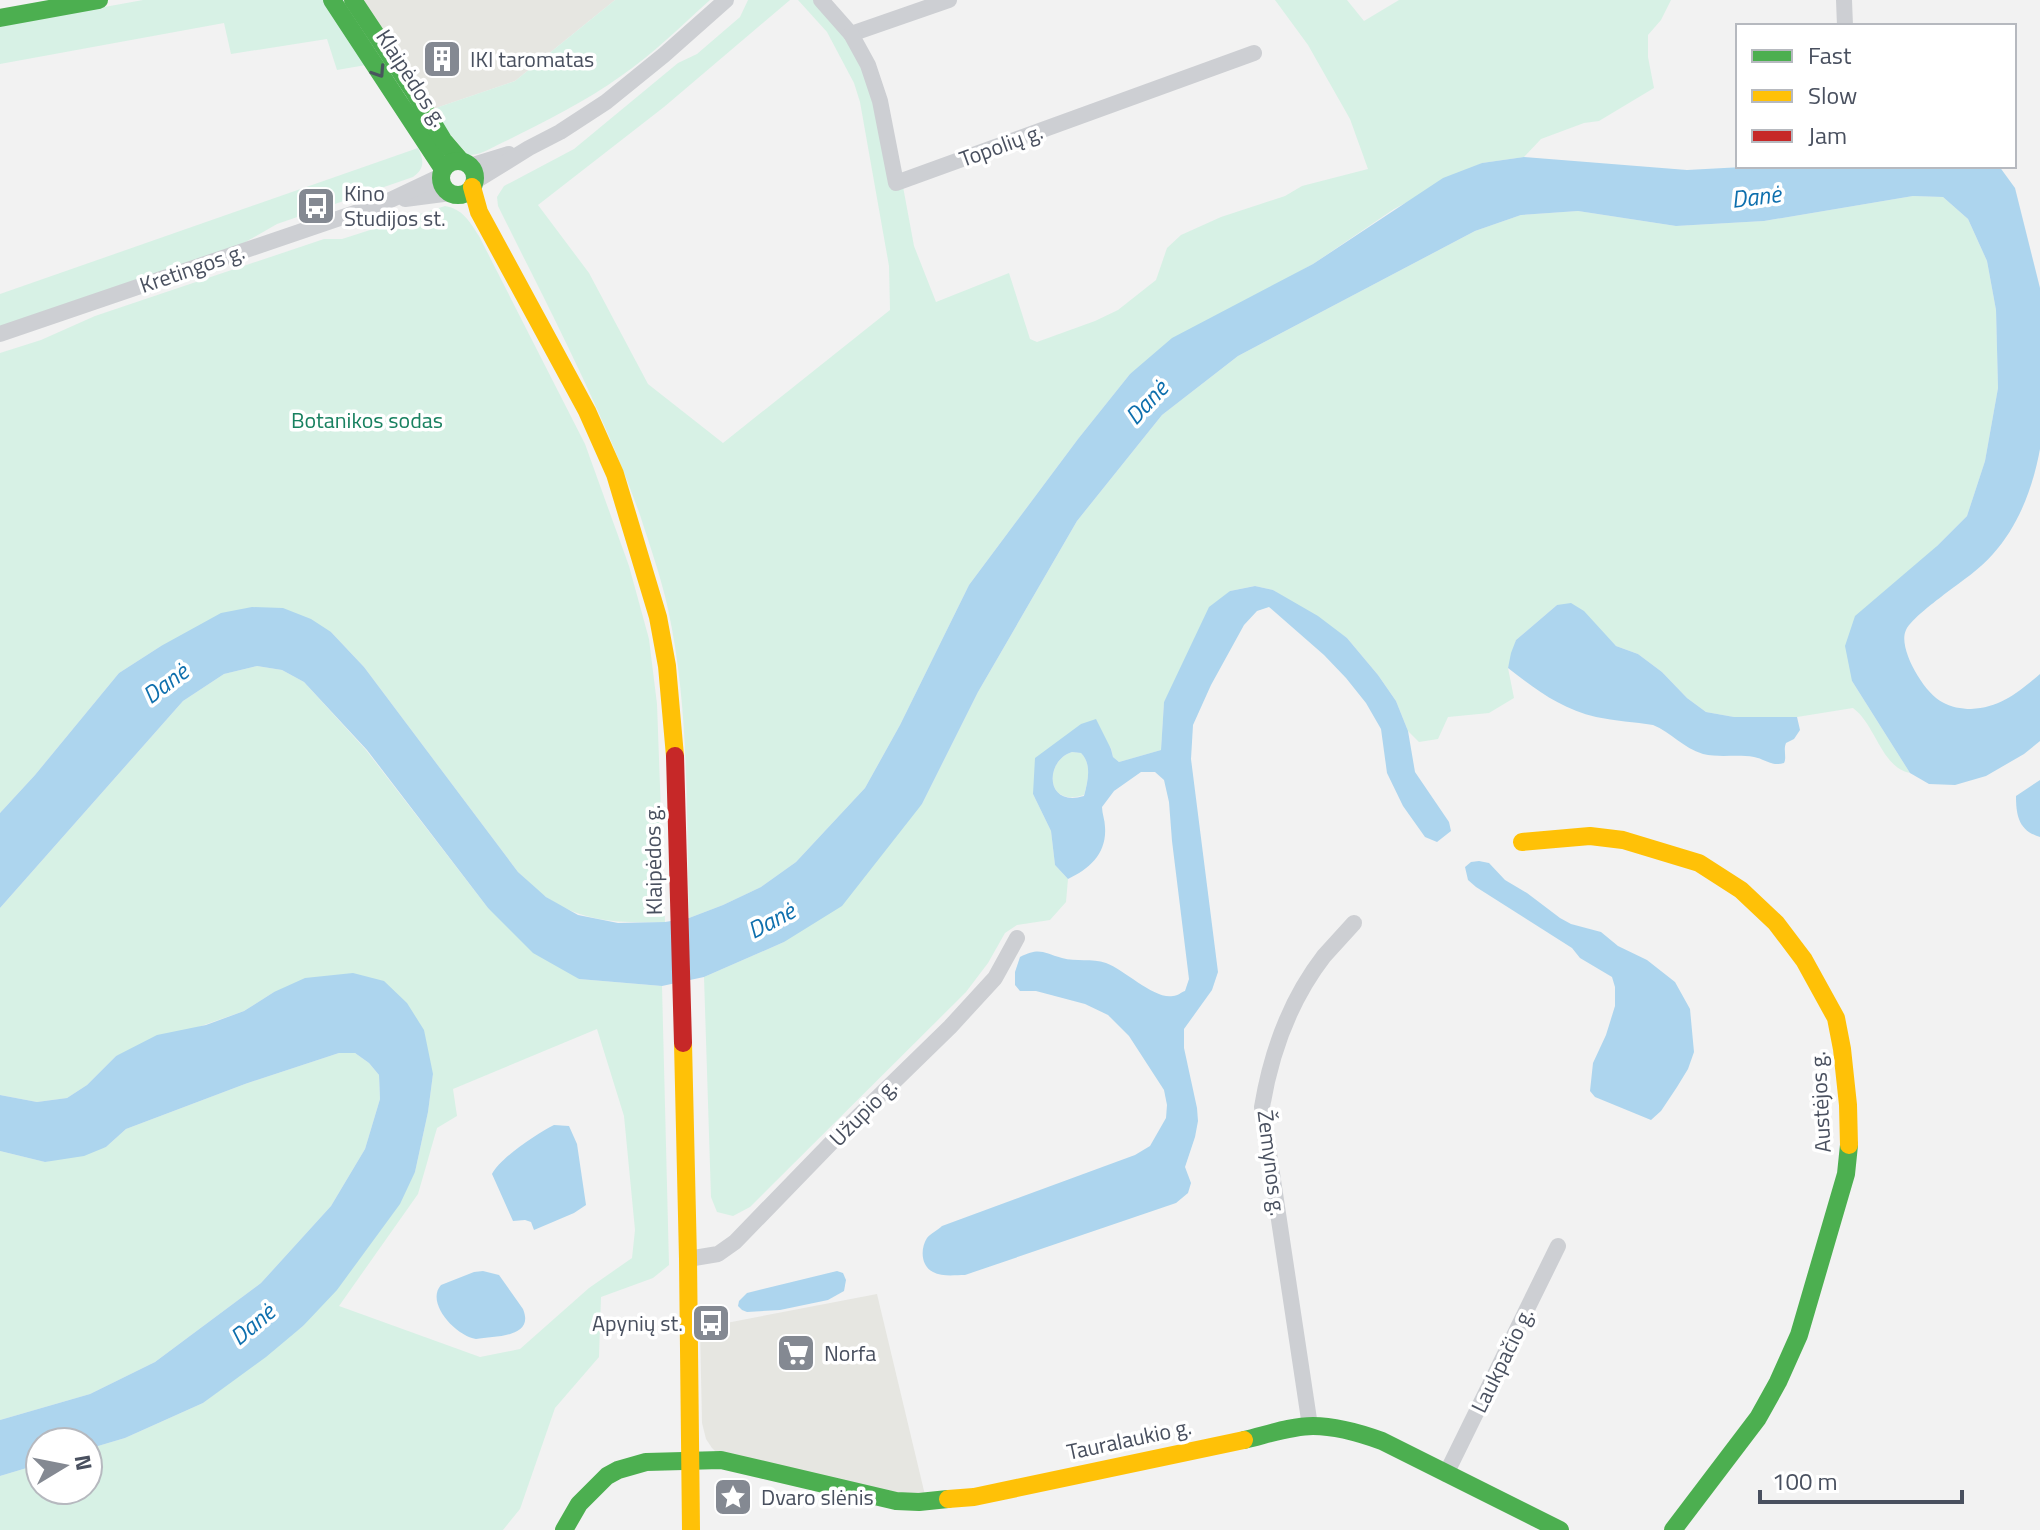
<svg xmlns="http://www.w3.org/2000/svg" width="2040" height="1530" font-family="'Titillium Web',sans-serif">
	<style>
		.commercial { fill: #e6e6e1 }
		.green { fill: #d7f1e5; fill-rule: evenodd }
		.water { fill: #add5ee; fill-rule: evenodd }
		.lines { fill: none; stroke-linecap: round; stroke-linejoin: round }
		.street { stroke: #cdcfd3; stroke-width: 16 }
		.fast { stroke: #4caf50; stroke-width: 18 }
		.slow { stroke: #ffc107; stroke-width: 18 }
		.jam { stroke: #c62828; stroke-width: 18 }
		.oneway { stroke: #49555e }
		.labels { text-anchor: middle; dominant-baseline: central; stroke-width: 7; stroke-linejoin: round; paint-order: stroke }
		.poi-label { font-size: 22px; fill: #49505f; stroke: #fff; text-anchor: start }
		.street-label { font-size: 22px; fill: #49505f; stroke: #fff }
		.park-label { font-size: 22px; fill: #188160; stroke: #fff }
		.water-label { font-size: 24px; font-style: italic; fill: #0e6fad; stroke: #fff }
	</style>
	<rect width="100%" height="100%" fill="#f2f2f2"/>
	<g class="commercial">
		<polygon points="358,0 615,0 515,81 430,110"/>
		<polygon points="877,1294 925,1495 912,1496 716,1452 712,1448 706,1439 702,1423 700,1328"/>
	</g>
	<g class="green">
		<polygon points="143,0 323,0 366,65 337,70 327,39 231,54 224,23 0,64 0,26"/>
		<path d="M 615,0 L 710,0 C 681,26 653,54 621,76 C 586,101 546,121 508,140 C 496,145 481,156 468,155 L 430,110 L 515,81 Z"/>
		<path d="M 748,0 L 790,0 L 664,107 L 538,205 L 589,273 L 648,384 L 723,443 L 890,310 L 889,266 L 860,102 L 854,83 L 827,32 L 798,0 L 830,0 L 889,111 L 914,246 L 936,302 L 1009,273 L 1030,339 L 1037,342 L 1095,321 L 1118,310 L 1156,280 L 1167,248 L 1181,235 L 1221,217 L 1285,196 L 1302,186 L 1368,169 L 1350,119 L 1308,45 L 1275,0 L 1347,0 L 1364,21 L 1399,0 L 1671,0 L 1661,20 L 1648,35 L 1648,57 L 1654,88 L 1599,121 L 1584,123 L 1541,139 L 1524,157 L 1482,163 L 1394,209 L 1313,264 L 1252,298 L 1130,374 L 1078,439 L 969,585 L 900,725 L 865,788 L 796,862 L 761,887 L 723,905 L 689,918 C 686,815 690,710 668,609 C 661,577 650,546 640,515 C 602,408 548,307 498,206 L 497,197 L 504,186 L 574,149 L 678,63 L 697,54 L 740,17 Z"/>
		<path d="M 418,148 C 424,160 425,169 413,177 L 277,224 L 242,244 L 0,327 L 0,294 Z"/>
		<path d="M 1913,196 L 1943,197 L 1968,219 L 1987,261 L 1996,310 L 1998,388 L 1985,461 L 1967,516 L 1937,546 L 1852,681 L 1910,773 C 1881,767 1876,725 1853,708 L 1797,717 L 1734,717 L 1706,712 L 1687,698 L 1662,672 L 1638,654 L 1616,646 L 1602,633 L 1557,605 L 1516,640 L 1508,668 L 1514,698 L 1489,713 L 1448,717 L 1438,739 L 1419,742 L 1408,731 L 1396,701 L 1378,675 L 1347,638 L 1273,590 L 1255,586 L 1230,591 L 1164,702 L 1161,750 L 1119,762 L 1113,757 L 1111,748 L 1081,724 L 1033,794 L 1051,831 L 1055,865 L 1068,879 L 1066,902 L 1050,920 L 1017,925 L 1005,933 L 988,963 L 966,992 L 750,1207 L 733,1216 L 717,1212 L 711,1197 L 704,977 L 784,942 L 922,804 L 978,692 L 1077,521 L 1162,415 L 1238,356 L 1475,231 L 1521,215 L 1578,211 L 1676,226 L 1764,221 Z"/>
		<path d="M 445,206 C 463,209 470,222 479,236 L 585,444 L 629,566 L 649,639 L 657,704 L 665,922 C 621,923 583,923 546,897 C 536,890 527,880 518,872 L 364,667 L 331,632 L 161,646 L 119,673 L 35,775 L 0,813 L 0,353 L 41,340 L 95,316 L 324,239 L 342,239 Z"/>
		<path d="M 257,666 L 282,670 L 304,682 L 366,750 L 488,908 L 579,979 L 662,986 L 669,1265 L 653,1278 L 601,1297 L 599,1357 L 555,1408 L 520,1509 L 503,1530 L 0,1530 L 0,1476 L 40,1464 L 40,1490 L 88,1490 L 88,1449 L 125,1438 L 203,1403 L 303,1326 L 415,1172 L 428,1112 L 433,1074 L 274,992 L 244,1011 L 116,1056 L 87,1085 L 67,1098 L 37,1102 L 0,1095 L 0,908 L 183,701 L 224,674 ZM 597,1029 L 624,1116 L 635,1230 L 632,1258 L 589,1288 L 520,1349 L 480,1357 L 339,1306 L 418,1194 L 437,1128 L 457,1116 L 453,1089 Z"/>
		<path d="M 1072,752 L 1081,753 C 1092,764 1088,781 1084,795 C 1045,808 1044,761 1072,752 Z"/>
		<polygon points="339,1053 355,1053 369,1063 379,1075 380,1099 365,1149 331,1206 261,1283 155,1362 90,1394 0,1420 0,1151 45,1162 106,1147 126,1129 245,1084"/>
	</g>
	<g class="water">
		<path d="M 1524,157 L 1687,170 L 1761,166 L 1999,166 L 2015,188 L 2040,288 L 2040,449 C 2033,487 2019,525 1993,554 C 1980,569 1962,581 1946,593 C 1936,601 1911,619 1906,630 C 1897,648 1925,694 1942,702 C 1951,707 1961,709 1971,709 C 2000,708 2019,692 2040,674 L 2040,741 L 2024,754 L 1986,776 L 1955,785 L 1929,784 L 1910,773 L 1852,681 L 1845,646 L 1855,616 L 1937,546 L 1967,516 L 1985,461 L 1998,388 L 1996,310 L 1987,261 L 1968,219 L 1943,197 L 1913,196 L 1764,221 L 1676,226 L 1578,211 L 1521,215 L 1475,231 L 1238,356 L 1162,415 L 1077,521 L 978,692 L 922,804 L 842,906 L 784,942 L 704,977 L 662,986 L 579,979 L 533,953 L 488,908 L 367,750 L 304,682 L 282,670 L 257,666 L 224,674 L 183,701 L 0,908 L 0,813 L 35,775 L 119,673 L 161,646 L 221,613 L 252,607 L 283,608 L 311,619 L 331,632 L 364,667 L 518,872 L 546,897 L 578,915 L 618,923 L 665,922 L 689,918 L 723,905 L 761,887 L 796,862 L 865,788 L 900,725 L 969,585 L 1078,439 L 1130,374 L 1172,338 L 1313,264 L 1443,178 L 1482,163 Z"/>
		<path d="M 1255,586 L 1273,590 L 1318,616 L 1347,638 L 1378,675 L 1396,701 L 1408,731 L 1415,772 L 1449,822 L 1451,831 L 1437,842 L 1425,837 L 1403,806 L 1387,773 L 1381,729 L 1366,703 L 1346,678 L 1324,655 L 1269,607 L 1257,611 L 1244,625 L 1211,685 L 1193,725 L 1191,759 L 1218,972 L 1212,990 L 1184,1029 L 1184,1048 L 1197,1108 L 1198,1121 L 1195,1137 L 1185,1167 L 1191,1183 L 1188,1193 L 1176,1203 L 965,1275 C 955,1275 942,1277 933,1272 C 921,1266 920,1249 927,1238 C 930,1234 938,1230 942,1226 L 1135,1155 L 1150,1146 L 1166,1118 L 1167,1105 L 1164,1090 L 1129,1036 L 1108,1015 L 1085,1004 L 1036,991 L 1020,991 L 1015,985 L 1015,972 L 1020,957 C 1040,947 1043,953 1062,958 C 1076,962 1092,958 1106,963 C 1125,970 1155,1000 1173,996 C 1178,996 1181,992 1185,991 L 1189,979 L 1172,841 L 1169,802 L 1164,780 L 1155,772 L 1141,772 L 1114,791 L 1102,807 C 1102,814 1105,820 1105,827 C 1107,853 1090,869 1068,879 L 1055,865 L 1051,831 L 1033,794 L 1035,758 L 1081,724 L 1096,719 L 1111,749 L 1113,757 L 1119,762 L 1161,750 L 1164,702 L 1209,607 L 1230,591 ZM 1072,752 L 1081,753 C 1092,764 1088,781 1084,796 C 1045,808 1044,761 1072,752 Z"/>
		<path d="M 1571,603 L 1584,611 L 1616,646 L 1638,654 L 1662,672 L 1687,698 L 1706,712 L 1734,717 L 1797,717 L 1800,730 L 1794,739 L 1786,743 C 1783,750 1787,757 1784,763 C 1772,767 1765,759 1754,757 C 1737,754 1720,758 1703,754 C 1683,748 1671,732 1653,725 C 1635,722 1615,721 1596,717 C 1561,709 1536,690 1508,668 L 1511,653 L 1516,640 L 1557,605 Z"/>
		<path d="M 2040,780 L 2040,837 C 2019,831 2016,816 2016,796 Z"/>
		<polygon points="1479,861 1489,863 1505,880 1527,893 1560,918 1571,924 1601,932 1618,946 1647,960 1675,982 1690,1009 1694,1052 1688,1069 1677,1087 1661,1111 1651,1120 1595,1097 1590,1091 1593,1063 1606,1035 1615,1006 1615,987 1612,977 1580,958 1572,948 1476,887 1468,880 1465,867 1471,862"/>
		<polygon points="353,973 384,981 407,1003 424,1030 433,1074 428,1112 415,1172 400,1204 337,1290 303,1326 266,1357 203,1403 125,1438 88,1449 88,1442 40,1442 40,1464 0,1476 0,1420 90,1394 155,1362 261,1283 331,1206 365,1149 380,1099 379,1075 369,1063 355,1053 339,1053 245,1084 126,1129 106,1147 84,1156 45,1162 0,1151 0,1095 37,1102 67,1098 87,1085 116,1056 157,1035 206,1025 244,1011 274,992 305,978"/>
		<path d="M 554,1125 L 569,1126 L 577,1144 L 586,1205 L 574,1213 L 534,1230 L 531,1222 L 525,1220 L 513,1221 L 492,1174 C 500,1158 538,1133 554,1125 Z"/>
		<path d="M 483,1271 L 499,1275 L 523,1309 C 535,1338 495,1336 476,1339 C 456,1336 425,1303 441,1285 L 474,1272 Z"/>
		<polygon points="837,1271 843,1273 846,1280 844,1291 828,1300 780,1310 747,1312 742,1310 738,1306 739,1301 747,1293"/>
	</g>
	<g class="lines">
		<g class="street">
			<polyline points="821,0 851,34 949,0"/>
			<polyline points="1844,0 1845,26"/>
			<polyline points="851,34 868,65 880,101 896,183 1254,53"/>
			<polyline points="470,166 509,154"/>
			<polyline points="474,182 529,148 560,132 606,102 664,55 726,0"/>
			<polyline points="405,199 451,193"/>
			<polyline points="0,334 384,203 441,176"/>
			<polyline points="688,1259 718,1254 735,1242 833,1141 950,1027 995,978 1017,938"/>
			<path d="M 1310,1426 L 1262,1107 C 1271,1053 1290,1000 1324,956 C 1334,945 1344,934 1354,923"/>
			<polyline points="1446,1474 1558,1246"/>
		</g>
		<g class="fast">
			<polyline points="332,0 443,169"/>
			<polyline points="353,0 414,92 443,140 461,161"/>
			<polyline points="0,18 99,0"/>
			<circle cx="458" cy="178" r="17"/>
			<path d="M 1244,1440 C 1266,1435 1291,1426 1313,1426 C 1336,1426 1360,1433 1382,1441 L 1560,1530"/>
			<polyline points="564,1530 579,1504 607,1476 618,1470 646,1462 721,1460 896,1501 919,1502 948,1499"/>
			<polyline points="1673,1530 1758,1418 1778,1382 1799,1335 1846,1174 1849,1145"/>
		</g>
		<g class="slow">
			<polyline points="472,187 479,212 587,411 615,474 658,617 667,666 675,756"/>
			<polyline points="1522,842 1590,836 1623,840 1699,863 1741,890 1776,923 1804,960 1836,1018 1842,1049 1848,1105 1849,1145"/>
			<polyline points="683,1043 688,1259 691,1530"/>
			<polyline points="948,1499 974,1497 1244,1440"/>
		</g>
		<polyline class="jam" points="675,756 683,1043"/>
	</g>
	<defs><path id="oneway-chevron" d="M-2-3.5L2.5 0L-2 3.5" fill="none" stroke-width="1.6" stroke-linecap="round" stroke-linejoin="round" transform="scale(2)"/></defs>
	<use class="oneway" href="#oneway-chevron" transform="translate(379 72) rotate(57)"/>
	<defs>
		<symbol id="building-square" viewBox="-11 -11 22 22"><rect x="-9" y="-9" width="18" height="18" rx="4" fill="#848992" stroke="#fff"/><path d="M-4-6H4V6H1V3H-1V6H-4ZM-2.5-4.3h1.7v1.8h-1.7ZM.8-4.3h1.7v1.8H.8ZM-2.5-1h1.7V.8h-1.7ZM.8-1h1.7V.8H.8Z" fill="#fff"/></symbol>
		<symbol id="bus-square" viewBox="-11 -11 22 22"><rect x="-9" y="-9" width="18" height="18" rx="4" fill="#848992" stroke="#fff"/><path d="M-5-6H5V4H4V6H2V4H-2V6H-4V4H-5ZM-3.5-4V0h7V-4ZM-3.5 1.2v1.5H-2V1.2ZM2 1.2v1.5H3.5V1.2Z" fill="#fff"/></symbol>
		<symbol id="supermarket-square" viewBox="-11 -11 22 22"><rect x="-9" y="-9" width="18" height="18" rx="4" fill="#848992" stroke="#fff"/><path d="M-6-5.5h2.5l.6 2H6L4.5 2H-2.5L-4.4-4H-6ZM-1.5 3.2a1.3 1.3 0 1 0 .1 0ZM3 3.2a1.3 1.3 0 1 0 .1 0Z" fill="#fff"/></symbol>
		<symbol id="sight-square" viewBox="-11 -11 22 22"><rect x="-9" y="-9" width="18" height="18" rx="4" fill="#848992" stroke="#fff"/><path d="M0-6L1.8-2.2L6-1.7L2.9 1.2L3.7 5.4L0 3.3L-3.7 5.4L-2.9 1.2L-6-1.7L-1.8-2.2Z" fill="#fff"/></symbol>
	</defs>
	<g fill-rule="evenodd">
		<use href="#building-square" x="420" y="37" width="44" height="44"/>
		<use href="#bus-square" x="294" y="184" width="44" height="44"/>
		<use href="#bus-square" x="689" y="1301" width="44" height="44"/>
		<use href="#supermarket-square" x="774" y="1331" width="44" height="44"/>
		<use href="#sight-square" x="711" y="1475" width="44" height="44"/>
	</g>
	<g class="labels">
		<g class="poi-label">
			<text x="470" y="59">IKI taromatas</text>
			<text x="344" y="193">Kino<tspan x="344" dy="25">Studijos st.</tspan></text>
			<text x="683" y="1323" text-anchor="end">Apynių st.</text>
			<text x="824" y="1353">Norfa</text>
			<text x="761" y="1497">Dvaro slėnis</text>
		</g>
		<g class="street-label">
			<text transform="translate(412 78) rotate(57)">Klaipėdos g.</text>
			<text transform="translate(1001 145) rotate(-20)">Topolių g.</text>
			<text transform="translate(192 268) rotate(-19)">Kretingos g.</text>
			<text transform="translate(653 860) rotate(-91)">Klaipėdos g.</text>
			<text transform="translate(1820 1102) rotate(-93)">Austėjos g.</text>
			<text transform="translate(863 1112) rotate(-45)">Užupio g.</text>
			<text transform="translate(1272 1163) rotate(83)">Žemynos g.</text>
			<text transform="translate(1502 1360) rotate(-64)">Laukpačio g.</text>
			<text transform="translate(1129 1439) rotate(-12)">Tauralaukio g.</text>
		</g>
		<g class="park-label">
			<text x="367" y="420">Botanikos sodas</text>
		</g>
		<g class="water-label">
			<text transform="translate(1756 196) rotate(-7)">Danė</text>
			<text transform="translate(1146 402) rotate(-47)">Danė</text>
			<text transform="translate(165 683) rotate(-37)">Danė</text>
			<text transform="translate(771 920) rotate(-28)">Danė</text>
			<text transform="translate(252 1324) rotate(-40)">Danė</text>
		</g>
	</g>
	<rect x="1736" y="24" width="280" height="144" fill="#ffffff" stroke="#b6b9bf" stroke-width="2"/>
	<rect x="1752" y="50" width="40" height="12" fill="#4caf50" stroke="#b6b9bf" stroke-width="2"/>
	<text x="1808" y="64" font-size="24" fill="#49505f">Fast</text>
	<rect x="1752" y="90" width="40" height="12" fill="#ffc107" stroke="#b6b9bf" stroke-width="2"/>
	<text x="1808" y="104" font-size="24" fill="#49505f">Slow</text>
	<rect x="1752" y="130" width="40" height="12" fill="#c62828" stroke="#b6b9bf" stroke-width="2"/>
	<text x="1808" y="144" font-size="24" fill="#49505f">Jam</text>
	<g transform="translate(64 1466) rotate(80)"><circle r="38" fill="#ffffff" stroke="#b6b9bf" stroke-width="2"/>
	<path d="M0-6L14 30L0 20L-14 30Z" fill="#848992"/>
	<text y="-12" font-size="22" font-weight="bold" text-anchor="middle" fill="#49505f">N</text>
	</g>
	<path d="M1760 1490v12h202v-12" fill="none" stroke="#49505f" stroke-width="4"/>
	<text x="1772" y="1490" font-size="24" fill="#49505f" stroke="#ffffff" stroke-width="6" paint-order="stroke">100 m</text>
</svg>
